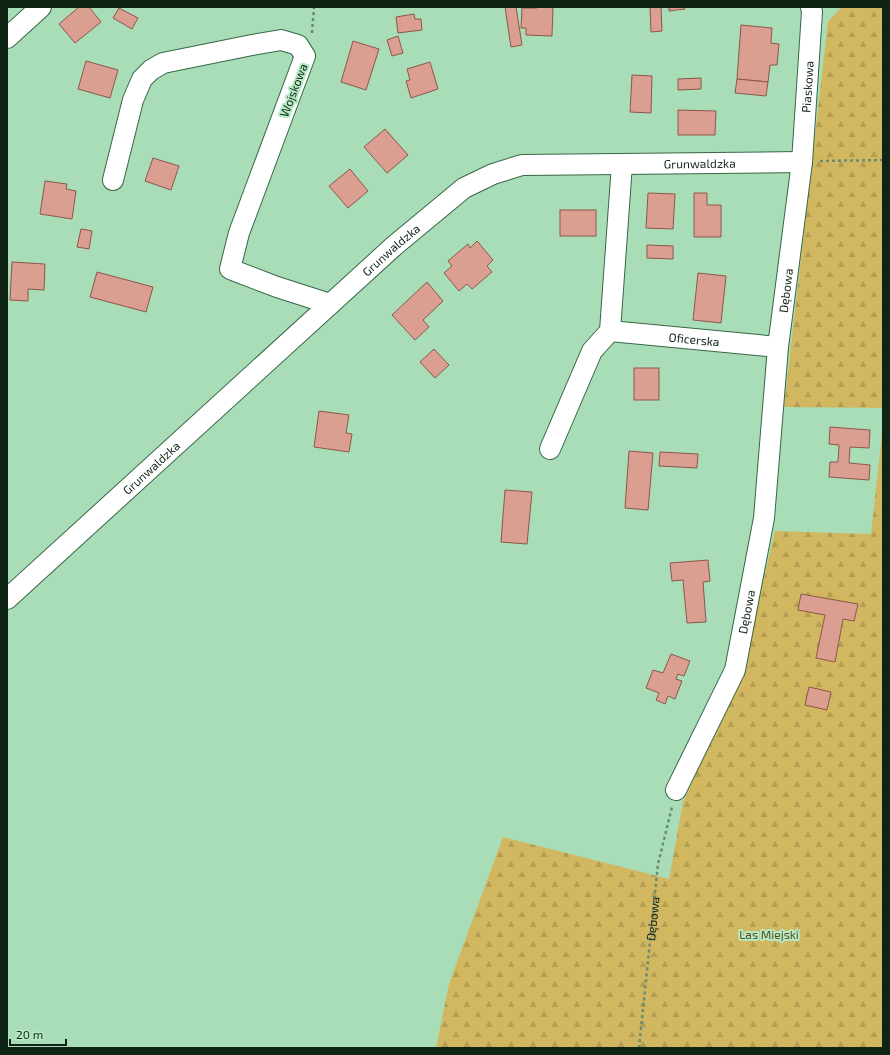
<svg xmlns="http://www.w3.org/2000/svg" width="890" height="1055" font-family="'Exo 2',sans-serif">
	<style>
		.forest { fill: url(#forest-firs) }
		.building { fill: #db9f91; stroke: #8c564b }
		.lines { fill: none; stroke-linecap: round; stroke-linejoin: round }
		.minor-casing { stroke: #376746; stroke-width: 22 }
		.path { stroke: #668c71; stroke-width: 2.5; stroke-dasharray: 3 3; stroke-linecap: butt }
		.minor { stroke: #fff; stroke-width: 20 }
		.labels { text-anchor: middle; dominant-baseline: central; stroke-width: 4; stroke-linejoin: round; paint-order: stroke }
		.street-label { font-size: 12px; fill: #102416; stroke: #b6eac4 }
		.park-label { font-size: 12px; fill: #574b21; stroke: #b6eac4 }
	</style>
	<defs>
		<pattern id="forest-firs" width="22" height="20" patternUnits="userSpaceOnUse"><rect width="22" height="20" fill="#d1b75f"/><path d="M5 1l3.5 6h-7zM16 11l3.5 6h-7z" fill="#b29d52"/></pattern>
	</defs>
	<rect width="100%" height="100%" fill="#a9ddb7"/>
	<g class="forest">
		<polygon points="842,7 883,7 883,408 784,407 828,21"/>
		<polygon points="883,425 883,1048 436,1048 449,984 503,837 669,879 683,802 742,672 775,531 871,534"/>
	</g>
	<g class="building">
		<polygon points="79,7 89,7 101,22 75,43 59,24"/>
		<polygon points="505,7 516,7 522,45 511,47"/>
		<polygon points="537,7 553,7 552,36 526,35 526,28 521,28 522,8 537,8"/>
		<polygon points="650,7 661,7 662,31 651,32"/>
		<polygon points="669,7 684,7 685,9 669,11"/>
		<polygon points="119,8 138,18 132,29 113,18"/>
		<polygon points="414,14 415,19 421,19 422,30 398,33 396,17"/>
		<polygon points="741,25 772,28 771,43 779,44 777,65 770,65 768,82 737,79"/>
		<polygon points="398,36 403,53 392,56 387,40"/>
		<polygon points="353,41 379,49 366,90 341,82"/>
		<polygon points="86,61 118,70 110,98 78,89"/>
		<polygon points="430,62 438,89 411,98 406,81 410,80 407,69"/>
		<polygon points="632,75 652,76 651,113 630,112"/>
		<polygon points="701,78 701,89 678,90 678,79"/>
		<polygon points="737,79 768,82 766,96 735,93"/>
		<polygon points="678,110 716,111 715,135 678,135"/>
		<polygon points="385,129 408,155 387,173 364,147"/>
		<polygon points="153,158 179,166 171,190 145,181"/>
		<polygon points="350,169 368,191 348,208 329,186"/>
		<polygon points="45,181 67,184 66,189 76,191 72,219 40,214"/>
		<polygon points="648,193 675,194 673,229 646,228"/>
		<polygon points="694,193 707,193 707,205 721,205 721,237 694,237"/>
		<rect x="560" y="210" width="36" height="26"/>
		<polygon points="81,229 92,231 89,249 77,247"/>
		<polygon points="477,241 493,260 487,266 492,272 472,289 467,284 459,291 444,273 452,266 448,261 468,244 470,248"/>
		<polygon points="647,245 673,246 673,259 647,258"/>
		<polygon points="12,262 45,264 44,290 28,289 28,301 10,300"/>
		<polygon points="97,272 153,287 146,312 90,297"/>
		<polygon points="698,273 726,276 721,323 693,320"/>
		<polygon points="427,282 443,301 423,320 429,327 415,340 392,315"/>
		<polygon points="434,349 449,365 435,378 420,362"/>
		<rect x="634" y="368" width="25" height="32"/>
		<polygon points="319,411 349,415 346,433 352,434 349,452 314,447"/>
		<polygon points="830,427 870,430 869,448 850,447 849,463 870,465 869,480 829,477 830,462 838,462 839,445 829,444"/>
		<polygon points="629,451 653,453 648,510 625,508"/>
		<polygon points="660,452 698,454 697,468 659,466"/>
		<polygon points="505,490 532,492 527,544 501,542"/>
		<polygon points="708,560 710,581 703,582 706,622 687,623 683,580 672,581 670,563"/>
		<polygon points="801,594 858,604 854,621 843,619 835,662 816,658 825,615 798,610"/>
		<polygon points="671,654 690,661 684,676 678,674 676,679 682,681 675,699 668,696 665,704 656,700 659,693 646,688 653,670 663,673"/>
		<polygon points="809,687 831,692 827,710 805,705"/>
	</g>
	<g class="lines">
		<defs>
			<g id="minor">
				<polyline points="7,38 41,7"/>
				<path id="s2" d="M 622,164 L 610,331 L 778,347"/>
				<polyline points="113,180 133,100 142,79 151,70 163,63 252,45 281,40 298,45 305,56 239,233 230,269 277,287 330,304"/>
				<polyline points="550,449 592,351 610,331"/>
				<path id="s3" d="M 7,599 L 394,246 L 464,188 L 493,174 L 522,165 L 802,162"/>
				<path id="s4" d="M 676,790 L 735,670 L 764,518 L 778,347 L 802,162 L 812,12 L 811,7"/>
			</g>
		</defs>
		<use href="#minor" class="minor-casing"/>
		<g class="path">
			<polyline points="312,33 314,7"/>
			<polyline points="820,161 883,160"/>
			<path id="s1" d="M 639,1048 L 658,864 L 672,807"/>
		</g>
		<use href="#minor" class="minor"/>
	</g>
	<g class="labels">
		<g class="street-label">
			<text stroke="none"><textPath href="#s4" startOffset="722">Piaskowa</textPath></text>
			<text transform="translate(293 90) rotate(-69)">Wojskowa</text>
			<text stroke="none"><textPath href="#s3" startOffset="855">Grunwaldzka</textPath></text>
			<text stroke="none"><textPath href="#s3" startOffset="519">Grunwaldzka</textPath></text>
			<text stroke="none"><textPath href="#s4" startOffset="517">Dębowa</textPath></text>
			<text stroke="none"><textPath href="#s2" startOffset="252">Oficerska</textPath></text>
			<text stroke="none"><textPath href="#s3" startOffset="195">Grunwaldzka</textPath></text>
			<text stroke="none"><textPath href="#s4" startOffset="193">Dębowa</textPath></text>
			<text stroke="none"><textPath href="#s1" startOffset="130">Dębowa</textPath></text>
		</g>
		<g class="park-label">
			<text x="769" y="934">Las Miejski</text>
		</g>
	</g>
	<rect width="890" height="1055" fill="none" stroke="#102416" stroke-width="16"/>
	<path d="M10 1039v6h56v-6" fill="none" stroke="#102416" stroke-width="2"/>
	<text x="16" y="1039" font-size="12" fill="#102416" stroke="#b6eac4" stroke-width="3" paint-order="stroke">20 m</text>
</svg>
